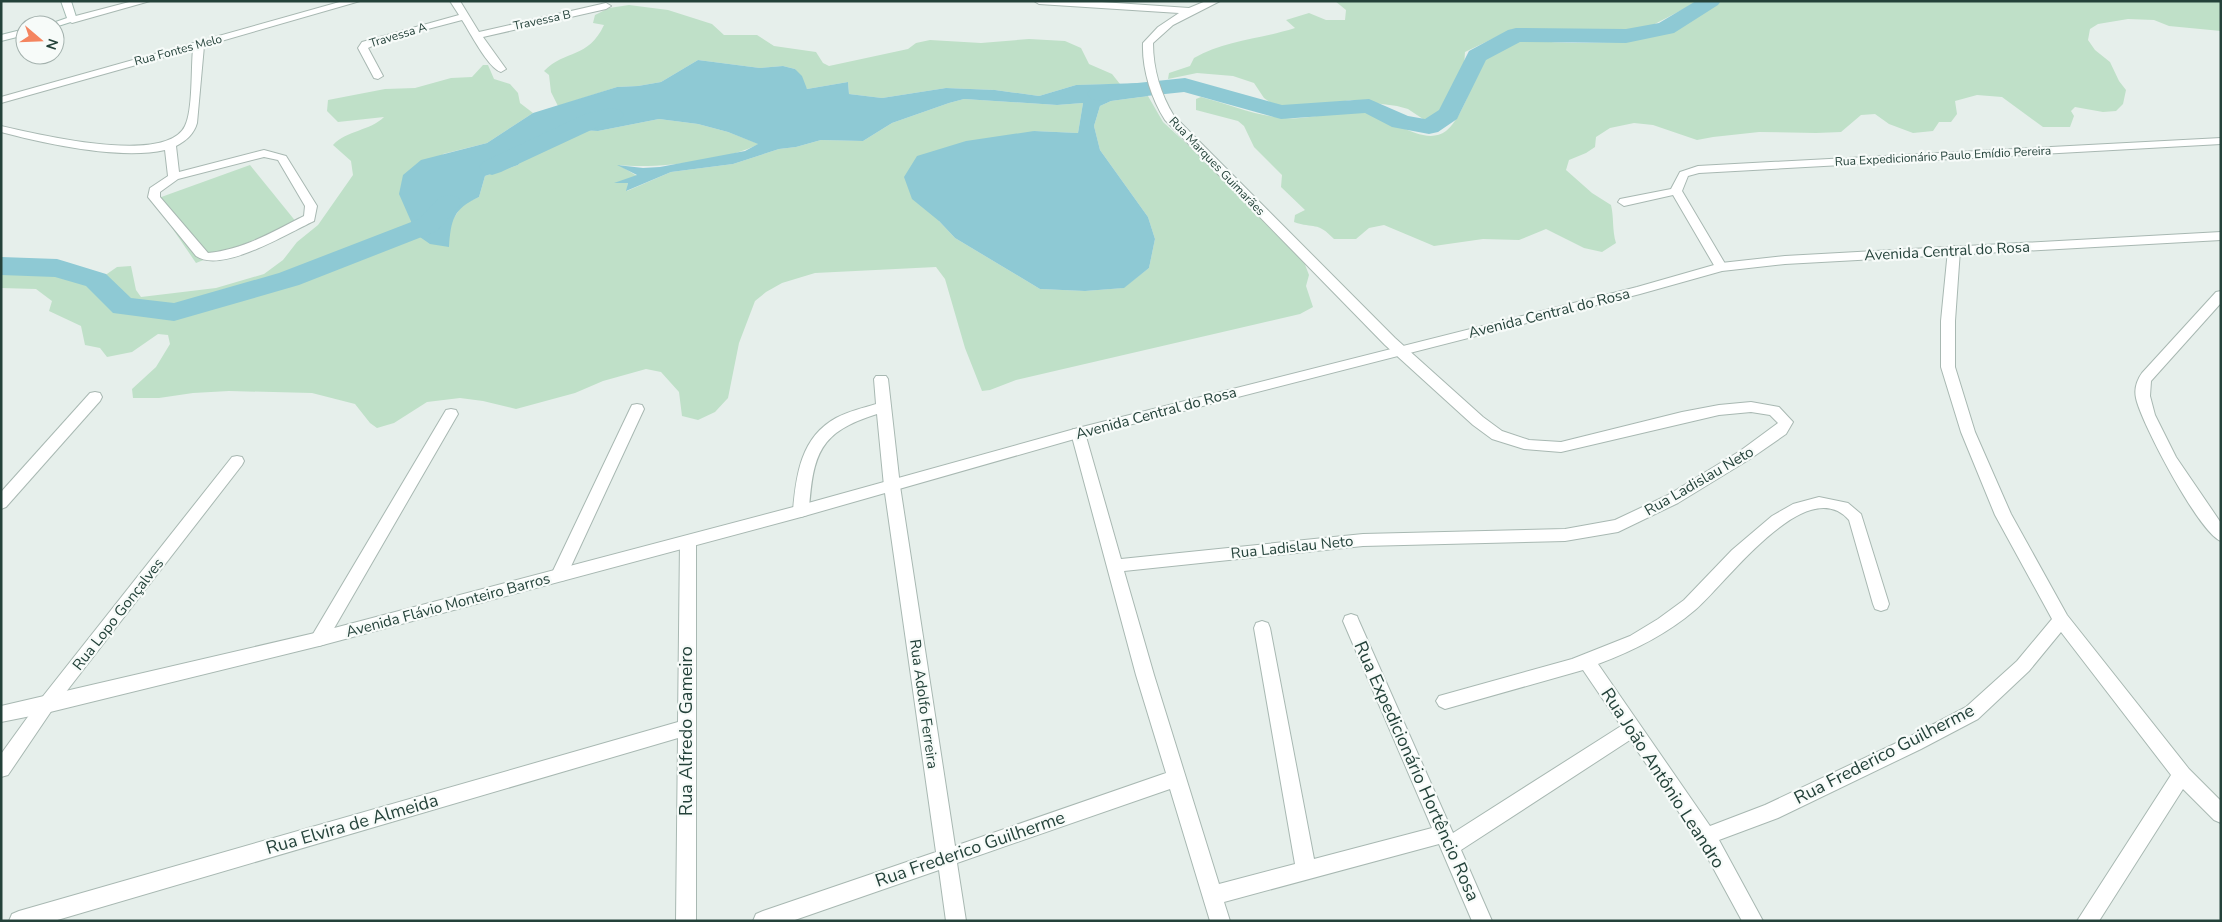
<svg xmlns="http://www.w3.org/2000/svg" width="2222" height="922" font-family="'Nunito Sans',sans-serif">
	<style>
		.green { fill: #bfe0c8 }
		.water { fill: #8ec9d4 }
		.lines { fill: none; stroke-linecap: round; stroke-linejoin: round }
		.river { fill: #8ec9d4; fill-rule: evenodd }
		.minor-casing { stroke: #a8b8b2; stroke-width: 2 }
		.tertiary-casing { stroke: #a8b8b2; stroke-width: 2 }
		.secondary-casing { stroke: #a4bbb3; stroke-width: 2 }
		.minor { fill: #fff; fill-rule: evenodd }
		.tertiary { fill: #fff; fill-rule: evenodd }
		.secondary { fill: #fff; fill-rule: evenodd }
		.labels { text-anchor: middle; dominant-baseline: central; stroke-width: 4.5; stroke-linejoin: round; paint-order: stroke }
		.far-street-label { font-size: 12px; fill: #24423a; stroke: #f7fbf9 }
		.street-label { font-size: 15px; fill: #24423a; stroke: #f7fbf9 }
		.near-street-label { font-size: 18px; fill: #24423a; stroke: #f7fbf9 }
	</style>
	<rect width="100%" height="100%" fill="#e6efeb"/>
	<g class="green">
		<path d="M 1335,1 L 1699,1 L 1649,27 L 1606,33 L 1552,32 L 1513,29 L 1465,52 L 1464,67 L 1447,109 L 1442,114 L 1431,119 L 1423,119 L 1408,109 L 1397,106 L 1359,101 L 1350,100 L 1326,105 L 1275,106 L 1264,98 L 1254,83 L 1233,76 L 1197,73 L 1168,79 L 1169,73 L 1190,66 L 1194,58 C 1225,40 1261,39 1295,28 L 1286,20 L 1309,13 L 1326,20 L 1345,20 L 1346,10 Z"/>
		<path d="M 1722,1 L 2221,1 L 2221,31 L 2169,26 L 2154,20 L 2128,19 L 2098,24 L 2090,29 L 2088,40 L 2095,50 L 2110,62 L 2119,81 L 2126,90 L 2123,104 L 2116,111 L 2103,112 L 2075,107 L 2071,111 L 2074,116 L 2070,127 L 2043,127 L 2002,97 L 1977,95 L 1955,101 L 1957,114 L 1951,122 L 1939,122 L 1933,131 L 1913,133 L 1889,124 L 1875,114 L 1861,115 L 1841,132 L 1816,133 L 1759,132 L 1713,137 L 1697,140 L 1653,125 L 1634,123 L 1610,128 L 1596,137 L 1595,147 L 1586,153 L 1569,160 L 1566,170 L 1592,193 L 1611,205 C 1614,217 1612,230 1616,243 L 1602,252 L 1584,248 L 1546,229 L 1519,240 L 1483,239 L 1434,246 L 1384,225 L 1369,228 L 1356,239 L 1334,239 C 1317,221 1314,229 1294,222 L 1295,215 L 1305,210 L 1281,187 L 1282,175 L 1254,147 L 1244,126 L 1238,121 L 1196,110 L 1196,99 L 1201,97 C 1229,104 1255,116 1285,118 C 1313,121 1343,106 1371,114 C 1392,119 1425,147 1446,131 C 1472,110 1473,53 1507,43 C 1521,39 1560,43 1576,43 C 1606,43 1637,43 1665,32 C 1685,25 1704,12 1722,1 Z"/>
		<path d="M 629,5 L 668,10 L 712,24 L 724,35 L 757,35 L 774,46 L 816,52 L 823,63 L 829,66 L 908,49 L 916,43 L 930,40 L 981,43 L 1029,39 L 1065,41 L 1081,48 L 1089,64 L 1112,74 L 1120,84 L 1076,85 L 1039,96 L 995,90 L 946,88 L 882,98 L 849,94 L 848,82 L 807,89 L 795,69 L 783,66 L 760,68 L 698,60 L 661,82 L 638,86 L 617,87 L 558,106 L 551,92 L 549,75 L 544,71 C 566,49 588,59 604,25 L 593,23 L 595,15 L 609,8 Z"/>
		<path d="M 483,65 L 488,65 L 494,79 L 510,84 L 518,93 L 520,103 L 533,113 L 487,143 L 443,154 L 412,220 L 417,235 L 450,224 L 463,204 L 479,197 L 485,176 L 518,165 L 538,140 L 558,129 L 598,131 L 659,119 L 698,124 L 728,132 L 759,144 C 726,161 656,169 619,165 L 637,176 L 616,183 L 628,182 L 627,191 L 671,172 L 733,164 L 779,149 L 796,147 L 821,140 L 863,141 L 892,123 L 949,103 L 964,99 L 1057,105 L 1083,103 L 1078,133 L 1034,131 L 939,221 L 955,238 L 1040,289 L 1085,291 L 1123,288 L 1149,268 L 1155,239 L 1148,217 L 1100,150 L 1094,126 L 1100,106 L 1111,101 L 1148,96 L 1163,122 L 1188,145 L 1304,262 L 1309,275 L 1306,286 L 1313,307 L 1300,314 L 1016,380 L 990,390 L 982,391 L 965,348 L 945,279 L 936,267 L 815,273 L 782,283 L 766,292 L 755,301 L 739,343 L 728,398 L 715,412 L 698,420 L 682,416 L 679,392 L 661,372 L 646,369 L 603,381 L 575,393 L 516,409 L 483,401 L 460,398 L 427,402 L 394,423 L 377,428 L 370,423 L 355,404 L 312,393 L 229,391 L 193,393 L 159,398 L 133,398 L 132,389 L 156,367 L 170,344 L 168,335 L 158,334 L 132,352 L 107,357 L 100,348 L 85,345 L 81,326 L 49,311 L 52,301 L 36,289 L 1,288 L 1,272 L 66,275 L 94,286 L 112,304 L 114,291 L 104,276 L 117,267 L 131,266 L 136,290 L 141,297 L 216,288 L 264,274 L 283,260 L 297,242 L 318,225 L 353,175 L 351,161 L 333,145 C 347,130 370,131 384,117 L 338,122 L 327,111 L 328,100 L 385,89 L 415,88 L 451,78 L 472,77 Z"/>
		<polygon points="250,165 297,223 196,263 153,200"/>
	</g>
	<path class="water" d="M 698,60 L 760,68 L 783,66 L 795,69 L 802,76 L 807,89 L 848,82 L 849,94 L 882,98 L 946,88 L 995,90 L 1039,96 L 1076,85 L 1141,83 L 1148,96 L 1111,101 L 1100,106 L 1094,126 L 1100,150 L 1148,217 L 1155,239 L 1149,268 L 1124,288 L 1085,291 L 1040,289 L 955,238 L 939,221 L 912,199 L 904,177 L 917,156 L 966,141 L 1034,131 L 1078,133 L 1083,103 L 1057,105 L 964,99 L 949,103 L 892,123 L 863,141 L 821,140 L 796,147 L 779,149 L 733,164 L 671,172 L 626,191 L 628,183 L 614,183 L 637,175 L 617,165 L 643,168 L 660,167 L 745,151 L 758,144 L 728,132 L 698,124 L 659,119 L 598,131 L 558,129 L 538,140 L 518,165 L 485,176 L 479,197 C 453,209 451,220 449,247 L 430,244 L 417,235 L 399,194 L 403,175 L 421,160 L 487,143 L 533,113 L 617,87 L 638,86 L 661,82 Z"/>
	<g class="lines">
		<g class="river">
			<polygon points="1696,1 1721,1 1718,5 1674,33 1626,43 1520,42 1486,60 1457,119 1438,132 1429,134 1392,127 1365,113 1281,119 1184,92 1099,101 1091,99 1087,94 1091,89 1099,87 1185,78 1282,105 1369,99 1408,116 1425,119 1439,110 1469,51 1508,30 1516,28 1626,29 1659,23"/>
			<polygon points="612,108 620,110 624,115 620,120 602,125 501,172 492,175 483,172 479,167 483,162 585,114"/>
			<polygon points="449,195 458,197 462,203 437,231 299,285 174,321 113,313 86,286 55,277 1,275 1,257 57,259 67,262 106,274 131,298 174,303 279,273 419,219 440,197"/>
		</g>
		<defs>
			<g id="minor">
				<polygon points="133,1 150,1 72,23 67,20 68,18"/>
				<path d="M 343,1 L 360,1 L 204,46 L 197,123 C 194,134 186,141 176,146 L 179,172 L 264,150 L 286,156 L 317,206 L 314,221 C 288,233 222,274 196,256 L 148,197 L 150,188 L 168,176 L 165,150 C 120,160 46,144 1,132 L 1,126 C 37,134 166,166 185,126 C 193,110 191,69 193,49 L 1,103 L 1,97 ZM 264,157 L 278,160 L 305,206 L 304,216 C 274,231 243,250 208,253 L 160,197 L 160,192 L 178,179 Z"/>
				<path d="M 450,1 L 460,1 L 479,32 L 606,3 L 611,6 L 606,9 L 483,37 L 506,69 L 501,72 C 488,68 470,32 462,20 L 382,41 L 368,48 L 383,76 L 378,79 L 374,78 L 358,48 L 362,42 L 459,15 Z"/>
				<path d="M 1034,1 L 1087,1 L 1189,8 L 1206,1 L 1220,1 L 1173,25 L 1153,43 C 1153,69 1161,95 1174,116 L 1395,338 L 1483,417 L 1502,431 L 1529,440 L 1561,442 L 1682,412 L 1719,405 L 1751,402 L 1779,407 L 1793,422 L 1786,434 L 1750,459 L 1678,503 L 1618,532 L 1565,541 L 1363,546 L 1124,571 L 1154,675 L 1219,884 L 1295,864 L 1254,628 L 1256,623 L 1262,621 L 1268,623 L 1270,628 L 1314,859 L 1432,828 L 1343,621 L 1345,616 L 1351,614 L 1357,616 L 1359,621 L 1453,833 L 1621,726 L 1583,670 L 1445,709 L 1439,706 L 1436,701 L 1439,696 L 1572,659 L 1630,636 L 1658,619 L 1684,600 L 1732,550 L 1772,516 L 1793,504 L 1819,497 L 1848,503 L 1861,514 L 1889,604 L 1887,609 L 1881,611 L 1875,609 L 1873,604 L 1849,520 C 1806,471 1724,586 1695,610 C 1667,634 1633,651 1598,664 L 1710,826 L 1765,805 L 1909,737 L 1966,707 L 2017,661 L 2052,619 L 1995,515 L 1961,432 L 1941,367 L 1941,321 L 1948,250 L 1954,246 L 1960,250 L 1955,321 L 1955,367 L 1975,432 L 2011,514 L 2067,615 L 2189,769 L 2221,801 L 2221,823 L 2214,820 L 2183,789 L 2099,921 L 2077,921 L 2171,775 L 2061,632 L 2029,671 L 1978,719 L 1921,749 L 1778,818 L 1719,840 L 1763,921 L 1742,921 L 1699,842 L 1630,740 L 1461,850 L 1492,921 L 1472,921 L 1439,844 L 1224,902 L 1230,921 L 1210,921 L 1170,789 L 957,863 L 966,921 L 946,921 L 939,870 L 792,921 L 753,921 L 756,914 L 763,911 L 936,852 L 884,486 L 877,414 C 819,432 813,454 809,511 L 807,515 L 801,517 L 795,515 L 793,511 C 796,475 801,437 836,418 C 849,411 863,408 876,404 L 874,379 L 876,376 L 886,376 L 888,379 L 900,486 L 955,846 L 1166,773 L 1136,675 L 1071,433 L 1073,429 L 1083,429 L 1085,433 L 1121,559 L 1363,534 L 1565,529 L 1615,520 L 1668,495 L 1740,451 L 1778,423 L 1770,415 L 1751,412 L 1719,415 L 1561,452 L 1524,449 L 1492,439 L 1473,425 L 1385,345 L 1165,120 C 1151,98 1142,69 1143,43 L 1158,27 L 1179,13 L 1039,4 Z"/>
				<polygon points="2221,138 2221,144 1699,173 1688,176 1682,191 1727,267 1721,271 1715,267 1673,195 1624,206 1618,202 1620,199 1671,189 1680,172 1698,166"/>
				<path d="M 2221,291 L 2221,303 L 2151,381 L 2150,396 L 2155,415 L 2176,457 L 2221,523 L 2221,541 C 2200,534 2141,423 2136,398 C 2134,389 2137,380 2142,373 L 2216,292 Z"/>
				<polygon points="95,392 100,393 102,397 100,401 6,507 1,509 1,492 90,393"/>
				<polygon points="637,404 642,405 644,409 567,575 565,580 559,581 553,580 551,575 630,409 632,405"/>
				<polygon points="451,409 456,410 458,414 325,644 319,646 313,644 310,639 313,634 446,410"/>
				<polygon points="237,456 242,457 244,461 242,465 52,710 8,775 1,777 1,754 40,700 232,457"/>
				<polygon points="688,536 694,538 696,542 696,921 676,921 678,738 54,921 9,921 12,914 19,911 678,722 680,542 682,538"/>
			</g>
			<polygon id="tertiary" points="2221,232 2221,240 1785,264 1722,271 1640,294 1078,438 801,517 319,646 46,713 1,722 1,706 319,632 801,505 1078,428 1637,287 1721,263 1785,256"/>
			<g id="secondary">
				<polygon points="61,1 71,1 77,20 55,27 55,25 47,25 67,18"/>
				<polygon points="25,29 25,35 1,41 1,35"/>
			</g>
		</defs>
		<use href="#minor" class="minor-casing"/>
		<use href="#tertiary" class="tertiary-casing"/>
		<use href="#secondary" class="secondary-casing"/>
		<use href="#minor" class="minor"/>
		<use href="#tertiary" class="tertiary"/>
		<use href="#secondary" class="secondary"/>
	</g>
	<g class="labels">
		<g class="far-street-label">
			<text transform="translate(542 20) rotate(-12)">Travessa B</text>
			<text transform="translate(398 35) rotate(-17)">Travessa A</text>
			<text transform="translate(178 50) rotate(-15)">Rua Fontes Melo</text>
			<text transform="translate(1943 156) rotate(-3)">Rua Expedicionário Paulo Emídio Pereira</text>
			<text transform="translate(1217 166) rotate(46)">Rua Marques Guimarães</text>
		</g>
		<g class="street-label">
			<text transform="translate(1947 251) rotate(-3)">Avenida Central do Rosa</text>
			<text transform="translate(1549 313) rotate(-14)">Avenida Central do Rosa</text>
			<text transform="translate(1156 413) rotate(-15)">Avenida Central do Rosa</text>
			<text transform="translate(1699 481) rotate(-30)">Rua Ladislau Neto</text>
			<text transform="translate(1292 547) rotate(-6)">Rua Ladislau Neto</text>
			<text transform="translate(448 605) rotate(-15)">Avenida Flávio Monteiro Barros</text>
			<text transform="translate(118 614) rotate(-52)">Rua Lopo Gonçalves</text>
			<text transform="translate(924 704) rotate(82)">Rua Adolfo Ferreira</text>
		</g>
		<g class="near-street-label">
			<text transform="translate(686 731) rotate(-90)">Rua Alfredo Gameiro</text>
			<text transform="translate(1884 754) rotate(-27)">Rua Frederico Guilherme</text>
			<text transform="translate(1417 771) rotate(66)">Rua Expedicionário Hortêncio Rosa</text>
			<text transform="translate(1663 778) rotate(57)">Rua João Antônio Leandro</text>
			<text transform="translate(352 824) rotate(-16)">Rua Elvira de Almeida</text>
			<text transform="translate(970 849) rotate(-19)">Rua Frederico Guilherme</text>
		</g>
	</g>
	<rect width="2222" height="922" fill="none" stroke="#24423a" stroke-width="5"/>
	<g transform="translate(40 40) rotate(109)"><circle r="24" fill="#f7fbf9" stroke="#a3b1ad"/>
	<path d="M0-4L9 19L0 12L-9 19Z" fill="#f4845f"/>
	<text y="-8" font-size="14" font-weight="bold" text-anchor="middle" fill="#24423a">N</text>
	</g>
</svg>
